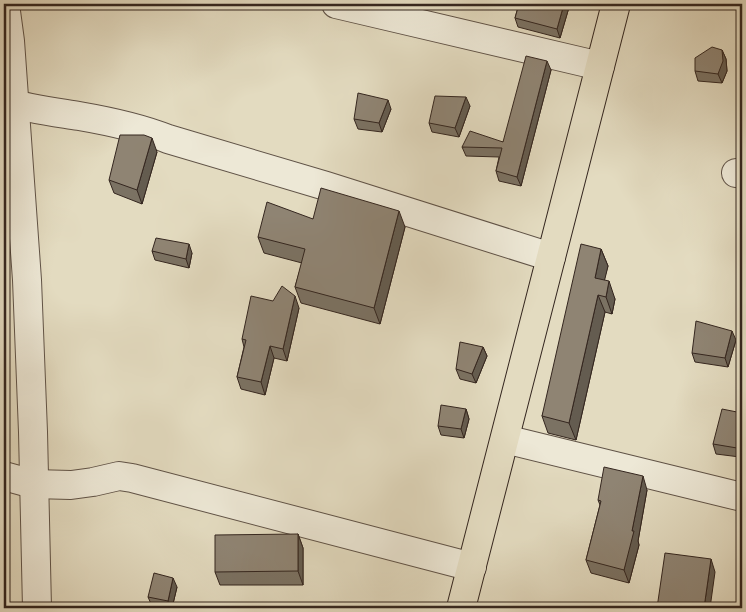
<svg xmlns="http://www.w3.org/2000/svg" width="746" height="612" font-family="Vollkorn,serif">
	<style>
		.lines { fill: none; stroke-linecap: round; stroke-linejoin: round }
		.minor-casing { stroke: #605347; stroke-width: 30 }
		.major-casing { stroke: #34261f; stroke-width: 30 }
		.minor { stroke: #ede8d6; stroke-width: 28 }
		.major { stroke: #e3dbc0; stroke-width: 28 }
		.wall { fill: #7b7263; stroke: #34261f }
		.shaded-wall { fill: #645c50; stroke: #34261f }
		.building { fill: #8f8473; stroke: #34261f }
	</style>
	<rect width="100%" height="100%" fill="#e3dbc0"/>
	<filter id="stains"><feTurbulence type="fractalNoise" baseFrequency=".004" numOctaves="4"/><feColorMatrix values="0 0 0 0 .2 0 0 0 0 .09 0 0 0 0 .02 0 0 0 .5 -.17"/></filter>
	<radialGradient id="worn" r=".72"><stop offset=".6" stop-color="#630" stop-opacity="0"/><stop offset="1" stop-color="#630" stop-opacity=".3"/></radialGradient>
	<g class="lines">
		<defs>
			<g id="minor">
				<polyline points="5,4 10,41 27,280 33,432 37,608"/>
				<polyline points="336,4 600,66"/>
				<path d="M 4,101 C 28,109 54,112 79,116 C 108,121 141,128 168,139 L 326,186 L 551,257"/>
				<polyline points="736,173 742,174"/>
				<polyline points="505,439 742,497"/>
				<polyline points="4,476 33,484 71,485 93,482 119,476 132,478 472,567"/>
			</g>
			<polyline id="major" points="461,608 616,4"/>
		</defs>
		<use href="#minor" class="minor-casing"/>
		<use href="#major" class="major-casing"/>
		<use href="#minor" class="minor"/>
		<use href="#major" class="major"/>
	</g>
	<g class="wall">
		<polygon points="519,4 570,4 560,38 518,27 515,18"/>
		<polygon points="722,50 726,59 727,71 722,83 698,81 695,71"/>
		<polygon points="551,70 521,186 499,181 496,171 499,157 466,156 462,147 503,142"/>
		<polygon points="470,106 459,137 432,132 429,123"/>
		<polygon points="391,109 382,132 358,129 354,119"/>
		<polygon points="157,152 142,204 114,193 109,180"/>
		<polygon points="313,219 405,227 380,324 301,303 295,287 302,263 264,253 258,237"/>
		<polygon points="601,249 608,266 604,280 615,299 612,314 605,312 576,440 548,433 542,416"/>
		<polygon points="152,251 192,253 189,268 155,260"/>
		<polygon points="299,308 287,361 274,358 265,395 241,389 237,377 244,347 242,339"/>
		<polygon points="736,340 728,367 695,362 692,353"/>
		<polygon points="483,347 487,356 476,383 460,379 456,369"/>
		<polygon points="466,409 469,419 464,438 441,435 438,426"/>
		<polygon points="742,413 742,454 740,455 740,457 716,454 713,444"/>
		<polygon points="647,490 638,541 639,545 629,583 591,573 586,560 600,505 598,500"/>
		<polygon points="298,534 303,548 303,585 220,585 215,572"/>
		<polygon points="177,587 172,608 162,608 152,606 148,597"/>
	</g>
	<g class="shaded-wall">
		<polygon points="564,4 570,4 560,38 557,29"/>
		<polygon points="722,50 726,59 727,71 722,83 718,74"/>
		<polygon points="547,61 551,70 521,186 517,177"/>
		<polygon points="466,97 470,106 459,137 455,128"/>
		<polygon points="388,100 391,109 382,132 379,123"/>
		<polygon points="152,138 157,152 142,204 137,190"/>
		<polygon points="399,211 405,227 380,324 374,308"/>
		<polygon points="189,244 192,253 189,268 186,259"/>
		<polygon points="601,249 608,266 601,295 595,278"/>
		<polygon points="609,281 615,299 612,314 606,297"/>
		<polygon points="598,295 605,312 576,440 569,423"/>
		<polygon points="295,296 299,308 287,361 283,349"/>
		<polygon points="732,331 736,340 728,367 725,358"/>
		<polygon points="270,346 274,358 265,395 261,382"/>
		<polygon points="483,347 487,356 476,383 472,374"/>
		<polygon points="466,409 469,419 464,438 461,429"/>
		<polygon points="737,445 740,455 740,457 737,448"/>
		<polygon points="643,476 647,490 638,541 639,545 629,583 624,570"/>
		<polygon points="298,534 303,548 303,585 298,571"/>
		<polygon points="711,559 715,572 710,608 704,608"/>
		<polygon points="173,578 177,587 172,608 170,608 168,601"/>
	</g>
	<g class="building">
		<polygon points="519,4 564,4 557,29 515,18"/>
		<polygon points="712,47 722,50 723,61 718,74 695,71 695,58"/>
		<polygon points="526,56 547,61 517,177 496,171 502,148 462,147 470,131 503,142"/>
		<polygon points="358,93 388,100 379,123 354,119"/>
		<polygon points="435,96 466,97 455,128 429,123"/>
		<polygon points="120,135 144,135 152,138 137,190 109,180"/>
		<polygon points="321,188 399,211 374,308 295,287 305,249 258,237 267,202 313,219"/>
		<polygon points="156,238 189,244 186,259 152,251"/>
		<polygon points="581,244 601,249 595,278 609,281 606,297 598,295 569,423 542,416"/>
		<polygon points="282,286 295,296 283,349 270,346 261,382 237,377 246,340 242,339 251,296 273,301"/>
		<polygon points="696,321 732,331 725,358 692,353"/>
		<polygon points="460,342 483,347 472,374 456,369"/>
		<polygon points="441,405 466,409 461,429 438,426"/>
		<polygon points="722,409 742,413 742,445 737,445 737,448 713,444"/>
		<polygon points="604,467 643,476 632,531 634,531 624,570 586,560 601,501 598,500"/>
		<polygon points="298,534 298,571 215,572 215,535"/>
		<polygon points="665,553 711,559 704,608 657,608"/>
		<polygon points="154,573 173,578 168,601 148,597"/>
	</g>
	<rect width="746" height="612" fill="none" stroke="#e3dbc0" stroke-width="20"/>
	<rect x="5" y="5" width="736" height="602" fill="none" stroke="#34261f" stroke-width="2.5"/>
	<rect x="10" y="10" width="726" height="592" fill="none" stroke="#34261f"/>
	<rect width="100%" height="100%" filter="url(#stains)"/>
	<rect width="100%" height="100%" fill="url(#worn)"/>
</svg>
